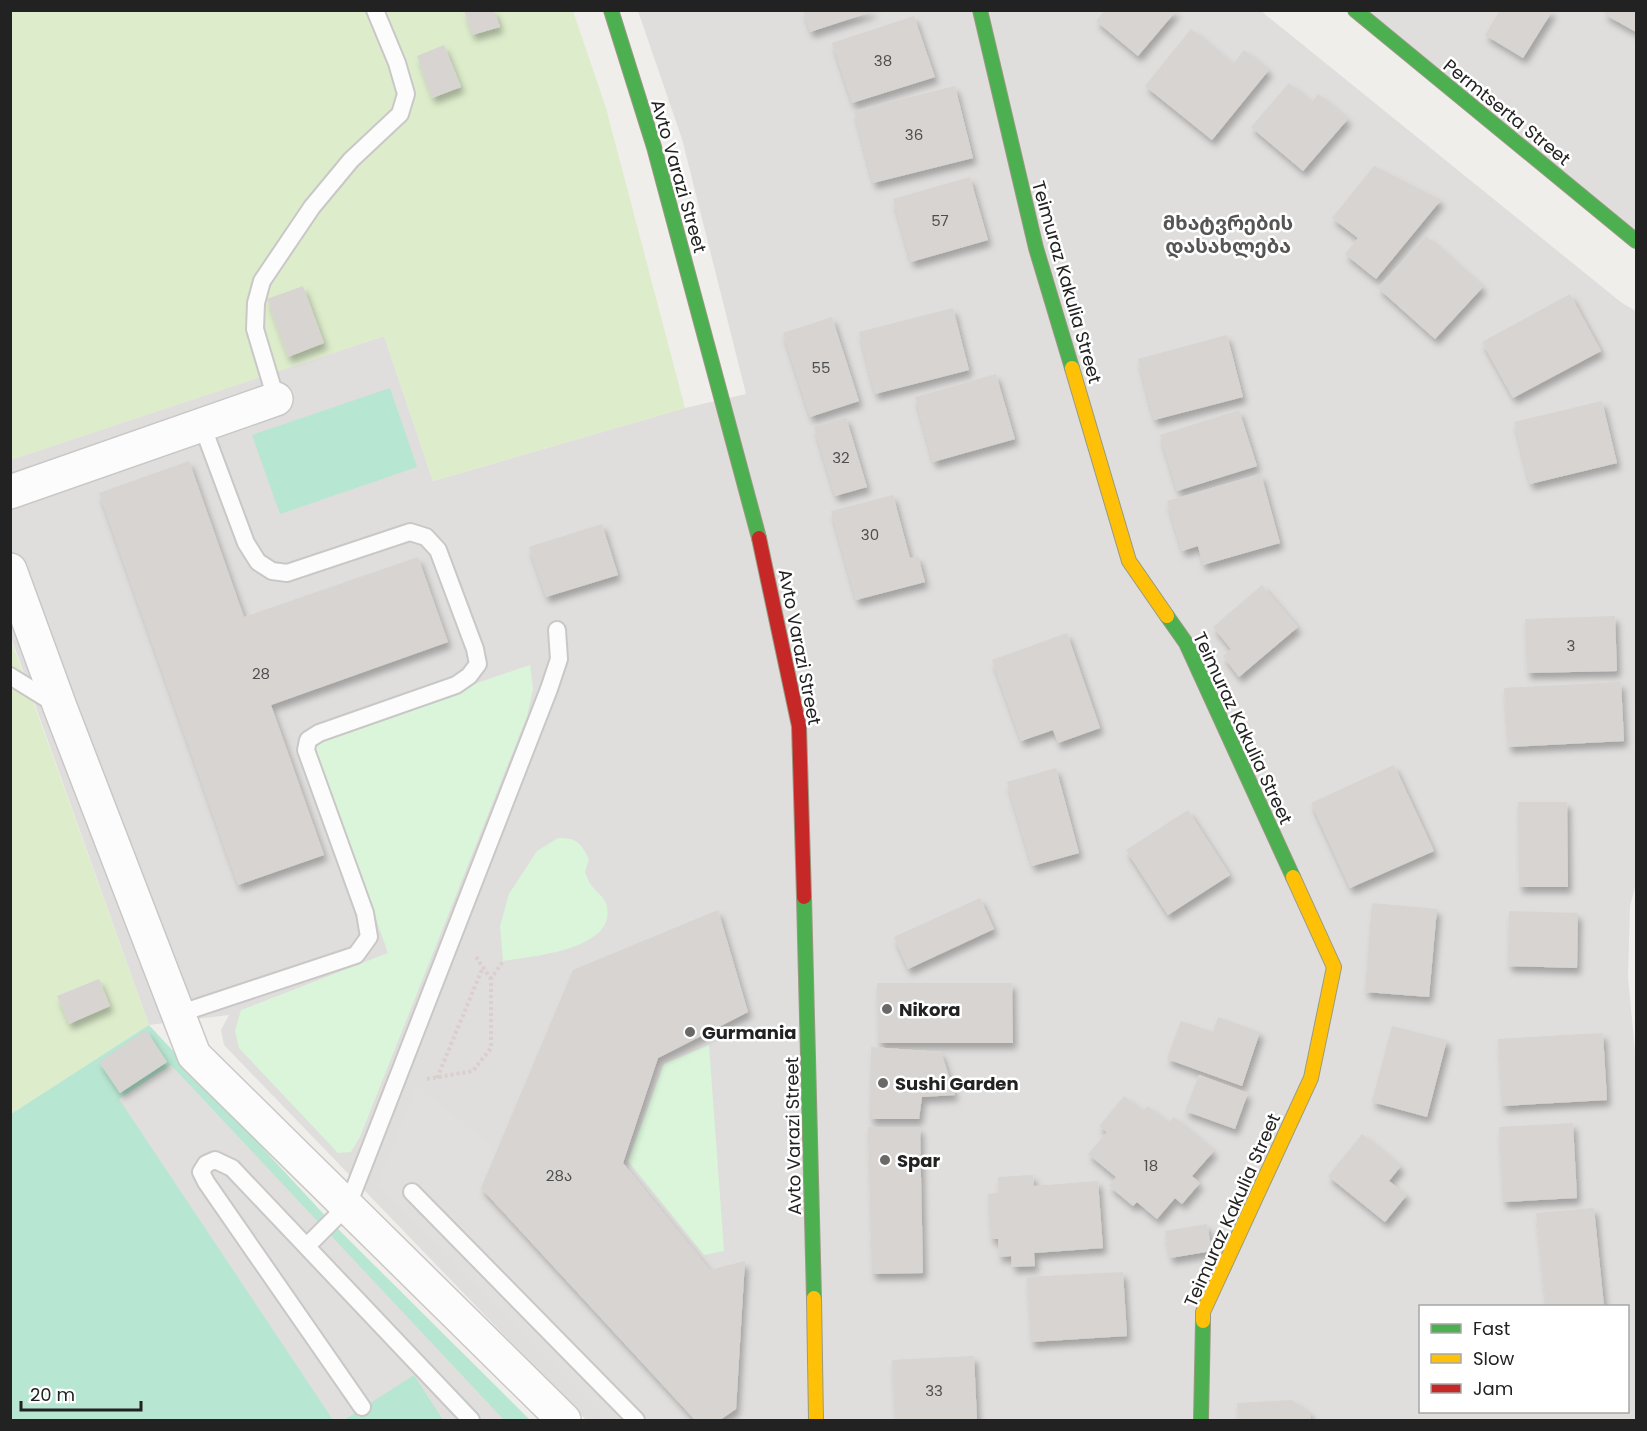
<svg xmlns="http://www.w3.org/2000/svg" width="1647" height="1431" font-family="Poppins,'Noto Sans Georgian',sans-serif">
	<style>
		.residential { fill: #dfdedc; fill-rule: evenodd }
		.grass { fill: #ddeccb }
		.park { fill: #daf5da }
		.pitch { fill: #b7e6d2 }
		.parking { fill: #e0dfde }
		.building { fill: #d7d4d2; filter: url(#shadow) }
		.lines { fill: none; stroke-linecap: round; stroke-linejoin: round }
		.lane-casing { stroke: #c9c8c7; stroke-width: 20 }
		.street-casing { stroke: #c9c8c7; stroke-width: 36 }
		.fast-casing { stroke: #999a82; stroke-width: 16 }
		.slow-casing { stroke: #999a82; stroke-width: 16 }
		.jam-casing { stroke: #999a82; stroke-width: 16 }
		.path { stroke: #dccecd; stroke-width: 4; stroke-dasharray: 3 3; stroke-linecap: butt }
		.lane { stroke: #fdfcfc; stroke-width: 16 }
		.street { stroke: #fdfcfc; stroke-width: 33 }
		.fast { stroke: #4caf50; stroke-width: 14 }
		.slow { stroke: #ffc107; stroke-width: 14 }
		.jam { stroke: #c62828; stroke-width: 14 }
		.poi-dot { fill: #6a6968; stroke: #fff; stroke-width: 2 }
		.labels { text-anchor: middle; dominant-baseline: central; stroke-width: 5; stroke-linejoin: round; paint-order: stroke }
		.number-label { font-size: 15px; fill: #4f4e4e }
		.street-label { font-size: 18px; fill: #222; stroke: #fff }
		.poi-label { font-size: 18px; font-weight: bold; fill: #222; stroke: #fff; text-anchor: start }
		.neighbourhood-label { font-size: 20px; font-weight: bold; fill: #555; stroke: #fff }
	</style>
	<defs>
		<filter id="shadow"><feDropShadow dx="3.5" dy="6" stdDeviation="3" flood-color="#0004"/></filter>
	</defs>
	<rect width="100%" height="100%" fill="#f0eeeb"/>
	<g class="residential">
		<path d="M 638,11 L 1261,11 L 1622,303 L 1636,311 L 1636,884 L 1630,906 L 1628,977 L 1636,1062 L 1636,1420 L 586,1420 L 224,1045 L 221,1030 L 229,1015 L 149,1025 L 11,637 L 10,460 L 384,336 L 433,481 L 685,408 L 746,394 L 682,139 ZM 1420,1306 L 1628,1306 L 1628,1412 L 1420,1412 Z"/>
		<polygon points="1355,11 1636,11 1636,241"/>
	</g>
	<g class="grass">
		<polygon points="10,11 573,11 606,108 685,408 433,481 384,336 11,460"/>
		<polygon points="10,637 149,1025 11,1114 10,1114"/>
	</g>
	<g class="park">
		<polygon points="530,665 533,689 527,716 360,1137 351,1152 338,1153 239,1048 235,1031 241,1010 388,953 312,739"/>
		<path d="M 558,838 C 577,838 580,842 589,859 L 585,872 C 587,876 588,881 591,885 C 596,892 606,898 607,907 C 615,950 532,956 503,961 L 500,926 L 509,894 L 537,851 Z"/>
		<polygon points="709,1045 724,1251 704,1255 628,1161 664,1064"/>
	</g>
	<g class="pitch">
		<polygon points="390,388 417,467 280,514 252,435"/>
		<polygon points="149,1025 331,1222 530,1420 11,1420 11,1114"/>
	</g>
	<g class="parking">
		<polygon points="171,1065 504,1420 443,1420 414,1375 344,1420 333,1420 119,1099"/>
		<polygon points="417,1086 497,1150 481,1188 695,1420 608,1420 377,1186"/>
	</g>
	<g class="building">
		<polygon points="464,10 494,10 500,27 472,35"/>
		<polygon points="803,10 874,10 874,11 810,32"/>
		<polygon points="1105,10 1177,10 1138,56 1096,21"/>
		<polygon points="1500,10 1553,10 1523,58 1485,35"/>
		<polygon points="1606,10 1636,10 1636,32 1604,14"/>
		<polygon points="914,16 935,77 852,103 832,43"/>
		<polygon points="1191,29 1233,64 1244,50 1269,70 1212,140 1145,86"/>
		<polygon points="444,45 461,87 432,98 417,56"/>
		<polygon points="1289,83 1312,102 1318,94 1348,119 1303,171 1251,127"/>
		<polygon points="955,86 973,158 873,183 854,111"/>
		<polygon points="1374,166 1441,200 1376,279 1345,254 1358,238 1332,218"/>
		<polygon points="970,177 988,240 911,262 893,199"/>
		<polygon points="1426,236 1483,287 1435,339 1378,288"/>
		<polygon points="303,286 324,343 288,357 267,299"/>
		<polygon points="1570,294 1601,351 1513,398 1482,342"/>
		<polygon points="953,308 969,370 875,394 859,332"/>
		<polygon points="832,317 859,401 810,417 783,333"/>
		<polygon points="1227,335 1243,397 1154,420 1138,359"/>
		<polygon points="996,374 1015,439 933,462 915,397"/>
		<polygon points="1602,401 1617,463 1530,484 1514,422"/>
		<polygon points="1239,410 1257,466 1177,491 1160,435"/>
		<polygon points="846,417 867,487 835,496 814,427"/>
		<polygon points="189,461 244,617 418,557 448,642 271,705 324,855 238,885 99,493"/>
		<polygon points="1261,474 1280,543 1203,565 1198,546 1182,551 1167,501"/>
		<polygon points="893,495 910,558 918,556 925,582 856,600 831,511"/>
		<polygon points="602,524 618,575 546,597 529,547"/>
		<polygon points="1262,585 1298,627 1239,677 1223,656 1231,649 1213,627"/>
		<polygon points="1615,616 1617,671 1527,673 1525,619"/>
		<polygon points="1067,633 1100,728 1058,743 1053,730 1021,741 992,660"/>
		<polygon points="1621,682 1624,741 1508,747 1504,688"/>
		<polygon points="1394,765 1434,851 1350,888 1311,803"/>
		<polygon points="1056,768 1079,853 1032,866 1007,782"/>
		<polygon points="1518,802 1567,802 1568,887 1519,887"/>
		<polygon points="1188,810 1230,875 1168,915 1126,850"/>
		<polygon points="980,898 994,929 908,969 894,937"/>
		<polygon points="1372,903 1437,909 1429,997 1365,992"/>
		<polygon points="718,910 748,1012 658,1058 623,1163 710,1270 745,1261 736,1409 720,1420 695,1420 481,1188 573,970"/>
		<polygon points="1509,911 1578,913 1577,968 1508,966"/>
		<polygon points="99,979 110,1006 69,1024 57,996"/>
		<polygon points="877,983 1012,983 1013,1043 878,1043"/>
		<polygon points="1218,1017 1260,1032 1242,1086 1167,1059 1181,1021 1213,1032"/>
		<polygon points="1392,1026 1447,1040 1427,1117 1372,1102"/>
		<polygon points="146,1030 167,1062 120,1093 99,1062"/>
		<polygon points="1603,1033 1607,1100 1502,1106 1498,1039"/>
		<polygon points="871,1047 941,1052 955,1095 922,1097 919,1119 870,1119"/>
		<polygon points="1199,1075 1248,1093 1235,1129 1185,1111"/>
		<polygon points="1124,1096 1143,1111 1148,1106 1168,1123 1174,1117 1214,1151 1192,1176 1200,1183 1182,1204 1175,1198 1157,1219 1137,1202 1133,1206 1109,1186 1116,1177 1088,1154 1107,1132 1099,1126"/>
		<polygon points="1573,1123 1577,1198 1503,1202 1499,1127"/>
		<polygon points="868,1127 920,1127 923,1273 872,1274"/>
		<polygon points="1362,1134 1401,1166 1389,1181 1407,1195 1385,1222 1328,1176"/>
		<polygon points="1033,1175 1034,1186 1098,1181 1103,1248 1034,1253 1035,1266 1012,1267 1011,1256 999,1257 998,1239 991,1239 988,1194 999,1193 998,1177"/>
		<polygon points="1594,1208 1604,1306 1546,1306 1536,1213"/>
		<polygon points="1207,1224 1212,1251 1170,1258 1165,1231"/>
		<polygon points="1123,1272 1127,1336 1031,1342 1027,1277"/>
		<polygon points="974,1356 977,1420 895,1420 892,1360"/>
		<polygon points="1292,1400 1310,1413 1311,1420 1238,1420 1237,1403"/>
	</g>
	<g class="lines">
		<defs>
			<g id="lane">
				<polyline points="276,399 255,329 256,303 262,281 312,207 351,160 400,114 406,94 397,63 375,10"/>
				<polyline points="10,676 57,705"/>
				<polyline points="178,1014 356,955 369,937 365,913 306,750 308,740 319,733 456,685 469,676 478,664 475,649 438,550 426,537 410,532 287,573 272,571 258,562 246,543 202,425"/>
				<polyline points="412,1192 636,1420"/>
				<polyline points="307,1246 348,1205 549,689 559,659 557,630"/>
				<polyline points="362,1407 206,1182 201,1172 206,1164 215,1160 232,1168 471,1420"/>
			</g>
			<g id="street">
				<polyline points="10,492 276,399"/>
				<polyline points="10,570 60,707 194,1055 564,1420"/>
			</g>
			<g id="fast">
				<polyline points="611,10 654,147 759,538"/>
				<polyline points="980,10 1036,248 1072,368"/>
				<polyline points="1355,10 1636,241"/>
				<polyline points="1167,616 1186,643 1293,877"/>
				<polyline points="804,897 814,1298"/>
				<polyline points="1201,1420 1203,1321"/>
			</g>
			<g id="slow">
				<polyline points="1072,368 1129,561 1167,616"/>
				<polyline points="814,1298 816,1420"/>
				<polyline points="1203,1321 1203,1312 1311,1078 1334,967 1293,877"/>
			</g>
			<polyline id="jam" points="759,538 799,726 804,897"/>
		</defs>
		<use href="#lane" class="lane-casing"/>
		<use href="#street" class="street-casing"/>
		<use href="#fast" class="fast-casing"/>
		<use href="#slow" class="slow-casing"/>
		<use href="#jam" class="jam-casing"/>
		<g class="path">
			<polyline points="476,957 491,979"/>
			<polyline points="437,1078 483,967"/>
			<polyline points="427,1079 473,1071 491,1048 491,979 503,961"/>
		</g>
		<use href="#lane" class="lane"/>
		<use href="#street" class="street"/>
		<use href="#fast" class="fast"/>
		<use href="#slow" class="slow"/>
		<use href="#jam" class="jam"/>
	</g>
	<g class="poi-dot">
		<circle cx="887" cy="1009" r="6"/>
		<circle cx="690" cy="1032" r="6"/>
		<circle cx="883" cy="1083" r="6"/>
		<circle cx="885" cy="1160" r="6"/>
	</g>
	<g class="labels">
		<g class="number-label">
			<text x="883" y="60">38</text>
			<text x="914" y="134">36</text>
			<text x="940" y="220">57</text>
			<text x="821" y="367">55</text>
			<text x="841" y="457">32</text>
			<text x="870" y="534">30</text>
			<text x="1571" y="645">3</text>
			<text x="261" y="673">28</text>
			<text x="1151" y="1165">18</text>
			<text x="559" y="1175">28ა</text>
			<text x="934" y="1390">33</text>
		</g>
		<g class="street-label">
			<text transform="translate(1507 112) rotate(39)">Permtserta Street</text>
			<text transform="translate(679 176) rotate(74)">Avto Varazi Street</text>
			<text transform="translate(1067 282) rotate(74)">Teimuraz Kakulia Street</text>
			<text transform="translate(800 647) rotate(79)">Avto Varazi Street</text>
			<text transform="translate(1243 728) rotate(65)">Teimuraz Kakulia Street</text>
			<text transform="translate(793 1136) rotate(-91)">Avto Varazi Street</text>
			<text transform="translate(1232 1210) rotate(-66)">Teimuraz Kakulia Street</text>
		</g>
		<g class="poi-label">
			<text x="899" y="1009">Nikora</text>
			<text x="702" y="1032">Gurmania</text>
			<text x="895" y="1083">Sushi Garden</text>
			<text x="897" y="1160">Spar</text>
		</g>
		<g class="neighbourhood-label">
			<text x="1228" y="223">მხატვრების<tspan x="1228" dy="23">დასახლება</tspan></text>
		</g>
	</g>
	<rect width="1647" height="1431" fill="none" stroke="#222222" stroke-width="24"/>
	<rect x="1419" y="1305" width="210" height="108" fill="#ffffff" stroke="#a7a7a7" stroke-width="1.5"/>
	<rect x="1431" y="1324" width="30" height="9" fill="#4caf50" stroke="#a7a7a7" stroke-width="1.5"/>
	<text x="1473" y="1335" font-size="18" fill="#222222">Fast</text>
	<rect x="1431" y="1354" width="30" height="9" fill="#ffc107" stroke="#a7a7a7" stroke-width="1.5"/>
	<text x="1473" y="1365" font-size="18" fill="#222222">Slow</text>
	<rect x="1431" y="1384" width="30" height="9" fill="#c62828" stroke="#a7a7a7" stroke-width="1.5"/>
	<text x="1473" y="1395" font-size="18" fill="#222222">Jam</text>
	<path d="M21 1401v9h120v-9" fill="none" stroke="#222222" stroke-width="3"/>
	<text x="30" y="1401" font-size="18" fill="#222222" stroke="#ffffff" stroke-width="4.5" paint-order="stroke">20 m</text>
</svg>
